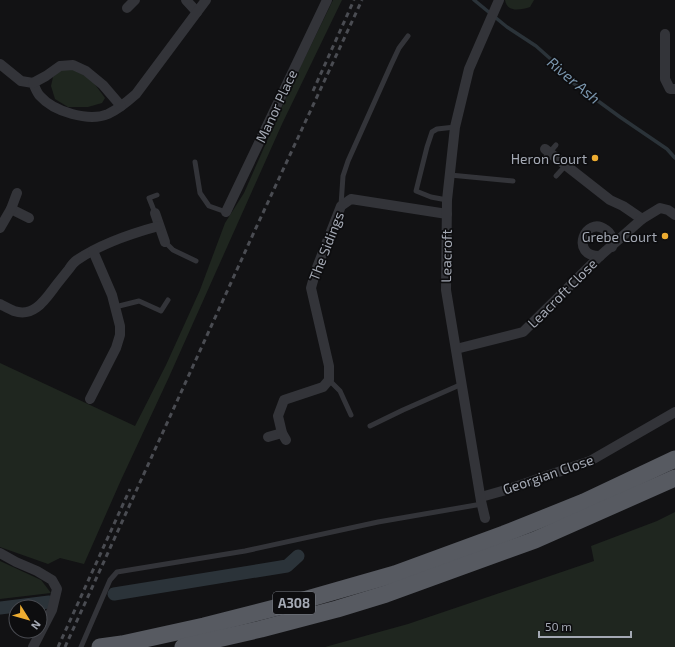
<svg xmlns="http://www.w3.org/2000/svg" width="675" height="647" font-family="'Exo 2',sans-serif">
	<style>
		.green { fill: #1f261f }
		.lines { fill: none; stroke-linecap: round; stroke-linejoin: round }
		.stream { stroke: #2b3339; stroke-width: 3.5 }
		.canal { stroke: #2b3339; stroke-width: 13 }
		.service { stroke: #333439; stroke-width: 5 }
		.minor { stroke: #333439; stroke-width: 10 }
		.trunk { stroke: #575a61; stroke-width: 17 }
		.rail { stroke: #4a4c52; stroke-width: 3; stroke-dasharray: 5 4; stroke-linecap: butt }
		.poi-dot { fill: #edac31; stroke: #0d0d0f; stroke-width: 1.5 }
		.labels { text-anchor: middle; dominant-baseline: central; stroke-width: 3.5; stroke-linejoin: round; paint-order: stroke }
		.shield { fill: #0d0d0f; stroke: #777a82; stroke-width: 1 }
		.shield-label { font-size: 13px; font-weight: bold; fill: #a4a9b4 }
		.street-label { font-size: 14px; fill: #a4a9b4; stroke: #0d0d0f }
		.poi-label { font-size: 14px; fill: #a4a9b4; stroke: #0d0d0f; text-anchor: end }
		.water-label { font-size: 15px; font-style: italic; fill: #7b97af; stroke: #0d0d0f }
	</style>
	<rect width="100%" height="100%" fill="#121214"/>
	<g class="green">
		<polygon points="333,0 342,0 282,124 169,377 121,480 84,564 60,558 48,564 0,547 0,363 135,426 166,365 200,290 225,223 244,193 293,82"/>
		<path d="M 505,0 L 534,0 L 530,7 C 521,10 507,13 505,0 Z"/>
		<polygon points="70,68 91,79 105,98 102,103 88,107 68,107 55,99 51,86 53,77 61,70"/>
		<polygon points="675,512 675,647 325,647 408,624 594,561 591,546 657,521"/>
		<polygon points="0,561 41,580 51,593 0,599"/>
	</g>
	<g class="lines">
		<polyline class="stream" points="474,0 507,27 536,46 554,62 572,82 620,117 667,149 675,158"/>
		<g class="canal">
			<polyline points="114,594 287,566 298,556"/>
			<polyline points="0,608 49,602"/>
		</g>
		<g class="service">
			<polyline points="543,160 556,145"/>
			<polyline points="195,162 200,193 209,206 226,212"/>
			<polyline points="450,175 513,181"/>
			<polyline points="556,176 566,165"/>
			<polyline points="447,200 431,197 416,191 427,147 432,132 437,129 455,127"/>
			<polyline points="341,205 343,176 348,161 391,65 399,48 408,36"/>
			<polyline points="155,213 149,198 157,195"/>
			<polyline points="165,242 173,250 196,261"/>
			<polyline points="115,307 139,301 161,311 168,300"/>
			<polyline points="329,380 340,391 351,415"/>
			<polyline points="370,426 403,410 462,384"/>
			<polyline points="81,647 110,580 117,572 245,551 378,522 482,504"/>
		</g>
		<g class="minor">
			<polyline points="186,0 197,12"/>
			<polyline points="127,8 135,0"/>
			<polyline points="665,34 665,79 670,89 675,89"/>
			<path d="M 0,64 L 21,81 L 33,83 C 35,87 37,93 40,96 C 54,112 89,122 108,114 C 119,109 127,102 136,94 L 206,0"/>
			<polyline points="33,83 46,76 60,66 73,65 86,71 103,85 121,106"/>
			<polyline points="545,149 610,200 623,206 642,219"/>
			<polyline points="11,209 29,218"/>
			<polyline points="226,212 327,0"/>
			<polyline points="155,213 165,242"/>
			<polyline points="0,228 11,209 17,193"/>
			<path d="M 600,256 C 569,257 585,214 606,230 C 612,234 613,240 612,247"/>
			<path d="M 0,304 C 4,306 9,309 14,311 C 35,318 46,298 57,284 C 61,279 65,274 69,269 C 71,266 74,262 77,260 C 99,245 133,233 159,226"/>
			<polyline points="456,349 523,332 600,256 642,219 660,208 668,210 675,215"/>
			<polyline points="90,399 116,348 120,335 120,326 112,295 93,251"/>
			<polyline points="268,437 282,433"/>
			<polyline points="286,440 282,433 278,416 284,400 323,387 329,380 329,366 311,288 316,270 341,206 351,199 447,214"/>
			<polyline points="481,497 509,489 590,461 675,412"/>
			<polyline points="485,518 481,501 446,290 447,200 455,127 469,69 499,0"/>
			<polyline points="0,553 16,562 37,571 52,580 57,589 52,610 33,647"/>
		</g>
		<g class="trunk">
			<polyline points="100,647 122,644 204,626 290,604 395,574 504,534 584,502 675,459"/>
			<polyline points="183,647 261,629 337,609 386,594 535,540 675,478"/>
		</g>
		<g class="rail">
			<polyline points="313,91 354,0"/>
			<polyline points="58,647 130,489"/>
			<polyline points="65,647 255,230 362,0"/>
		</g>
	</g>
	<g class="poi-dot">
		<circle cx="595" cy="158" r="4"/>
		<circle cx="665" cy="236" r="4"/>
	</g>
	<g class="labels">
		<rect class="shield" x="273" y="592" width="42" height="22" rx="3"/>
		<g class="shield-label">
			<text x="294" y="603">A308</text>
		</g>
		<g class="street-label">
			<text transform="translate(276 106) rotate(-65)">Manor Place</text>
			<text transform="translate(326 246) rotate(-69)">The Sidings</text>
			<text transform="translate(446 256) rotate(-89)">Leacroft</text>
			<text transform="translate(562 293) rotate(-45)">Leacroft Close</text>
			<text transform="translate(548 474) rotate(-19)">Georgian Close</text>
		</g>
		<g class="poi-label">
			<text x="587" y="158">Heron Court</text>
			<text x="657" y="236">Grebe Court</text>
		</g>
		<g class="water-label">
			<text transform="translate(574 80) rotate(40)">River Ash</text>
		</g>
	</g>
	<g transform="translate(28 619) rotate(127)"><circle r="19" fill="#0d0d0f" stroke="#494b51"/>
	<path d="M0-3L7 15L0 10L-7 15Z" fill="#edac31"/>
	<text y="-6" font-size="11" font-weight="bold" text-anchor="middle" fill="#a4a9b4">N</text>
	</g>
	<path d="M539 631v6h92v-6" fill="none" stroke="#a4a9b4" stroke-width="2"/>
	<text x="545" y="631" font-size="12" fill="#a4a9b4" stroke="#0d0d0f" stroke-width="3" paint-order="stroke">50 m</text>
</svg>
